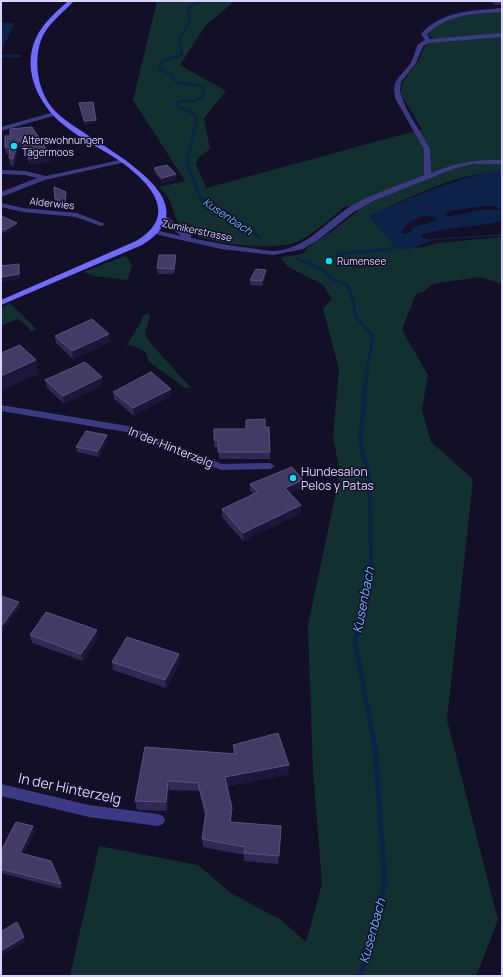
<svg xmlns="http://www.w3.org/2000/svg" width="503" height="977" font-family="Manrope,sans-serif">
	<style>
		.green { fill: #12302f }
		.water { fill: #0c2248; fill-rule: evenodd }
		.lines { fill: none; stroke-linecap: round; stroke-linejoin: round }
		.stream-far3 { stroke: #0c2248; stroke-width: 2.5 }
		.stream-far2 { stroke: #0c2248; stroke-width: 3 }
		.stream-far1 { stroke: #0c2248; stroke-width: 4 }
		.stream { stroke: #0c2248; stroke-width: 5 }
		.minor { fill: #3d3a85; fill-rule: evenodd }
		.secondary { fill: #6f6bff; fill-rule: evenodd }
		.wall { fill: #312854 }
		.shaded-wall { fill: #1d163a }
		.building { fill: #433a66; stroke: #5a527e }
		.poi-dot { fill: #00e5ff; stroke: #130f26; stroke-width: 1.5 }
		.labels { text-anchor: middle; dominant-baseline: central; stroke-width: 3; stroke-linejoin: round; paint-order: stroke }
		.far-poi-label { font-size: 10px; fill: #d9d4ff; stroke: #130f26; text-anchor: start }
		.far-street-label { font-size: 10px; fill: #d9d4ff; stroke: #130f26 }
		.far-water-label { font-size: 11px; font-style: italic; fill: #62b6ff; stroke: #130f26 }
		.street-label { font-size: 12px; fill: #d9d4ff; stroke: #130f26 }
		.poi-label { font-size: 12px; fill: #d9d4ff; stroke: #130f26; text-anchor: start }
		.water-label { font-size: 13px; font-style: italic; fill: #62b6ff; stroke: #130f26 }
		.near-street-label { font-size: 14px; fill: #d9d4ff; stroke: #130f26 }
	</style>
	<rect width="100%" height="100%" fill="#130f26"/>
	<g class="green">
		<path d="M 157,1 L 235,1 L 205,26 L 180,65 L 226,91 L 204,118 L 210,149 L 199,157 L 196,164 L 206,188 L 422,129 L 400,93 L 403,81 L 419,60 L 424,47 L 433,41 L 433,38 L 428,35 C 434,15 485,13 502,11 L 502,172 C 461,170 407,199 369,216 L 397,249 L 423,247 L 437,243 L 502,237 L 502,284 L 480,277 L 433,284 L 423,292 L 416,294 L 402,330 L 428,375 L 422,410 L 431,442 L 473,479 L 447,720 L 498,920 L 476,976 L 70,976 L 99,846 L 198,865 L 231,893 L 281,920 L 306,942 L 322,884 L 313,771 L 308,625 L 340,473 L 333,437 L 339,369 L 323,309 L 332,299 L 323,285 L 287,266 L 281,257 L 303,254 L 307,248 L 332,231 L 358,211 L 346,206 C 331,218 316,232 299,241 C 276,252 200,245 181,226 C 174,219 174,210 170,201 C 168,196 163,191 159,187 L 185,181 L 133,100 Z"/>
		<polygon points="125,256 127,257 132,265 128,280 94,276 83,272"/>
		<polygon points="10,303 36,329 30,332 28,327 18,319 1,326 1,308"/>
		<path d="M 147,313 L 150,316 L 145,334 L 152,345 L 191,388 L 185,388 L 148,361 C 149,349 137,347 127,345 L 141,322 L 142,317 Z"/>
	</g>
	<g class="water">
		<path d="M 1,22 L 14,23 C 11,32 6,40 3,49 L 1,50 Z"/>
		<path d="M 491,171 L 502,172 L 502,221 C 475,228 448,226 422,235 L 421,237 L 430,239 L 502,234 L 502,236 L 434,240 L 410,249 L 397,249 L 369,216 C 409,198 449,182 491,171 ZM 486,206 L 492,206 L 502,210 L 481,210 L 450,216 L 445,215 L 450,211 ZM 426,216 L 434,217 L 437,220 L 414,227 L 411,232 L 404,234 L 401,231 L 411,221 Z"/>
	</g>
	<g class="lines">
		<g class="stream-far3">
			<polyline points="1,56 20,56"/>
			<polyline points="187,162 197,118 192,113 175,105 179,101 195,101 204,96 202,92 205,88 202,86 176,82 170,74 159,69 159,63 182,54 179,39 190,20 188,9 200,1"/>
		</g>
		<g class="stream-far2">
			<polyline points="188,161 187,163 201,199 226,212 260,238"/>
			<polyline points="336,254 392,249"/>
			<polyline points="296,258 323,270 333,280 347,285 351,293 356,317 373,337 367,369"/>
		</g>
		<polyline class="stream-far1" points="357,635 371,568 370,481 360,442 367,368"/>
		<polyline class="stream" points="357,634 355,643 375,747 385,884 362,971 358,976"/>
		<g class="minor">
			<path d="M 502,8 L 502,12 C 474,14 448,14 427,34 L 430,39 L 502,33 L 502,37 L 429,43 L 423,46 L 416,63 L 401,82 L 400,92 L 406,108 L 430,149 L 431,173 C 459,162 472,160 502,160 L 502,164 L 472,164 L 456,168 L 373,201 L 355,211 L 318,240 L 303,249 L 284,253 L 273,255 L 221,249 L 155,234 L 151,232 L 155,230 L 181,236 L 160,218 L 159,216 L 163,214 L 191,235 L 191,238 C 211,242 231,246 251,248 C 258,249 266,251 273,251 C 306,250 325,222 351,206 C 374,193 400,185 424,175 L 424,149 L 396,100 C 390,80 400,78 410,64 C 414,58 415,50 418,44 L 425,40 L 421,34 C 442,10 473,11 502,8 Z"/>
			<polygon points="54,112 56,113 56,115 1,131 1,127"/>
			<polygon points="124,159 127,161 126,162 45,180 1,197 1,192 37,178 25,175 1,174 1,170 25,171 46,176"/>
			<polygon points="1,203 23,208 77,213 105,224 101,226 76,217 23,212 1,207"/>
			<polygon points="1,405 128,426 222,464 270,463 275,466 270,469 221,470 126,432 1,411"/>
			<polygon points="1,784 89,805 158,814 163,816 165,820 163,824 158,826 89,817 1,796"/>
		</g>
		<path class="secondary" d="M 68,1 L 74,1 C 62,14 47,24 41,40 C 33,63 38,91 53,109 C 80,140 223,195 142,245 L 1,305 L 1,300 L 136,241 C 178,216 153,186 124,164 C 105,150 83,141 65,126 C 39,106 21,70 36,38 C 43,23 56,12 68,1 Z"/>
	</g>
	<g class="wall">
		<polygon points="491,1 502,1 502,5 495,5"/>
		<polygon points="10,136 50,155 51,161 31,165 20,146 14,166 10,165 9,158 9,154 6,154 5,147"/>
		<polygon points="154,168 176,179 163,183 155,173"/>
		<polygon points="54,187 66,192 66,205 55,201"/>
		<polygon points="1,216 17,225 6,233 1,231"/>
		<polygon points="176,255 176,260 174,274 158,274 157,268"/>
		<polygon points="266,276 262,286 250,285 250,280"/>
		<polygon points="55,336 110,342 73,359 56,343"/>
		<polygon points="45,380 103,385 64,404 47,388"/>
		<polygon points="113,392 171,396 134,416 114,399"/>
		<polygon points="265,427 270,452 270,459 219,459 218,447 214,447 214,429 246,429"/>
		<polygon points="108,440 99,457 77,452 76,447"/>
		<polygon points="250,484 303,487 290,493 301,505 301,513 243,541 222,517 222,509 253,494 250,491"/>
		<polygon points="30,635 98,638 83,661 32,643"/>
		<polygon points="112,662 180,662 166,688 113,670"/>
		<polygon points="233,745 289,774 227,786 232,817 232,822 281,835 278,864 244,861 244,855 203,847 202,839 205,816 199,791 169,790 167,811 137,810 135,801 145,747 233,754"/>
		<polygon points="33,826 35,831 23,854 61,884 62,889 1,873 1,851"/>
	</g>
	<g class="shaded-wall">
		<polygon points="96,120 96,123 84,125 84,121"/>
		<polygon points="19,139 20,146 14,166 13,159"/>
		<polygon points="50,155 51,161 31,165 30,159"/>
		<polygon points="176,174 176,179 163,183 162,178"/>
		<polygon points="17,223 17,225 6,233 5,230"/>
		<polygon points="176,255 176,260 174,274 174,269"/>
		<polygon points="19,264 20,269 20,279 3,282 2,277"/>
		<polygon points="266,270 266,276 262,286 262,281"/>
		<polygon points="109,334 110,342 73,359 72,351"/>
		<polygon points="36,360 39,374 1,391 1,376"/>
		<polygon points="102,377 103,385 64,404 63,396"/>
		<polygon points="171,389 171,396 134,416 133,408"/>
		<polygon points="107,435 108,440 99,457 98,451"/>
		<polygon points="303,480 303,487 284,496 285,488"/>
		<polygon points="301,505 301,513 243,541 243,533"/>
		<polygon points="19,602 20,607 1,634 1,627"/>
		<polygon points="97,630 98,638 83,661 81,654"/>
		<polygon points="179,654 180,662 166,688 165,680"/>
		<polygon points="289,765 289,774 225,786 225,777"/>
		<polygon points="168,781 169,790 167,811 166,802"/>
		<polygon points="232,808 232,817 231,830 230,822"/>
		<polygon points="33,826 35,831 21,858 20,853"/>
		<polygon points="24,937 25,942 1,956 1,951"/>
	</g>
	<g class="building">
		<polygon points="93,102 96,120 84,121 79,103"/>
		<polygon points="32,127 50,155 30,159 19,139 13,159 9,158 10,147 5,147 5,136 10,136 10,129"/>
		<polygon points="167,165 176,174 162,178 154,168"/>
		<polygon points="54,187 66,192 65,203 55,199"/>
		<polygon points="1,216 17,223 5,230 1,228"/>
		<polygon points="159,255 176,255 174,269 157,268"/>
		<polygon points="19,264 19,274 2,277 1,266"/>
		<polygon points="256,269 266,270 262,281 250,280"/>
		<polygon points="92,319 109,334 72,351 55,336"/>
		<polygon points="20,345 36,360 1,376 1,353"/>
		<polygon points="85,362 102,377 63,396 45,380"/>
		<polygon points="151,372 171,389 133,408 113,392"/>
		<polygon points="265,419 265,427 269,427 270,452 218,452 218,440 214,440 214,429 246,429 246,420"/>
		<polygon points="86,431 107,435 98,451 76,447"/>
		<polygon points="292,467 303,480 285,488 301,505 243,533 222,509 258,492 250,484"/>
		<polygon points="1,596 19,602 1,627"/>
		<polygon points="46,612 97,630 81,654 30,635"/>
		<polygon points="127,637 179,654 165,680 112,662"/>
		<polygon points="278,733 289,765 225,777 232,808 230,822 281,826 279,856 244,853 245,847 202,839 206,812 198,783 168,781 166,802 135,801 145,747 236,754 233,745"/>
		<polygon points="16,822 33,826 20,853 51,861 61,884 1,869 1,851"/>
		<polygon points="17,922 24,937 1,951 1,930 2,931"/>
	</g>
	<g class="poi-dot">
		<circle cx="14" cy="146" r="4"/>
		<circle cx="329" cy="261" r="4"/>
		<circle cx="293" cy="478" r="4"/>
	</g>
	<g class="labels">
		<g class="far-poi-label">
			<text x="22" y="140">Alterswohnungen<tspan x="22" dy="12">Tägermoos</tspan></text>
			<text x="337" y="261">Rumensee</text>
		</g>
		<g class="far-street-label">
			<text transform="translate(52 203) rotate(6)">Alderwies</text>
			<text transform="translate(197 230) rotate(12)">Zumikerstrasse</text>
		</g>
		<g class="far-water-label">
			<text transform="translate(228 216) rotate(34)">Kusenbach</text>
		</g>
		<g class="street-label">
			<text transform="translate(171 447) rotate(22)">In der Hinterzelg</text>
		</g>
		<g class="poi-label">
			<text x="301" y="471">Hundesalon<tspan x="301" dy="14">Pelos y Patas</tspan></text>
		</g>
		<g class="water-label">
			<text transform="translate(363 600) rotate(-79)">Kusenbach</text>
			<text transform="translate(372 931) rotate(-75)">Kusenbach</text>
		</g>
		<g class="near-street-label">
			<text transform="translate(70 788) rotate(12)">In der Hinterzelg</text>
		</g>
	</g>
	<rect width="503" height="977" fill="none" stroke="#d9d4ff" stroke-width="4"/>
</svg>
